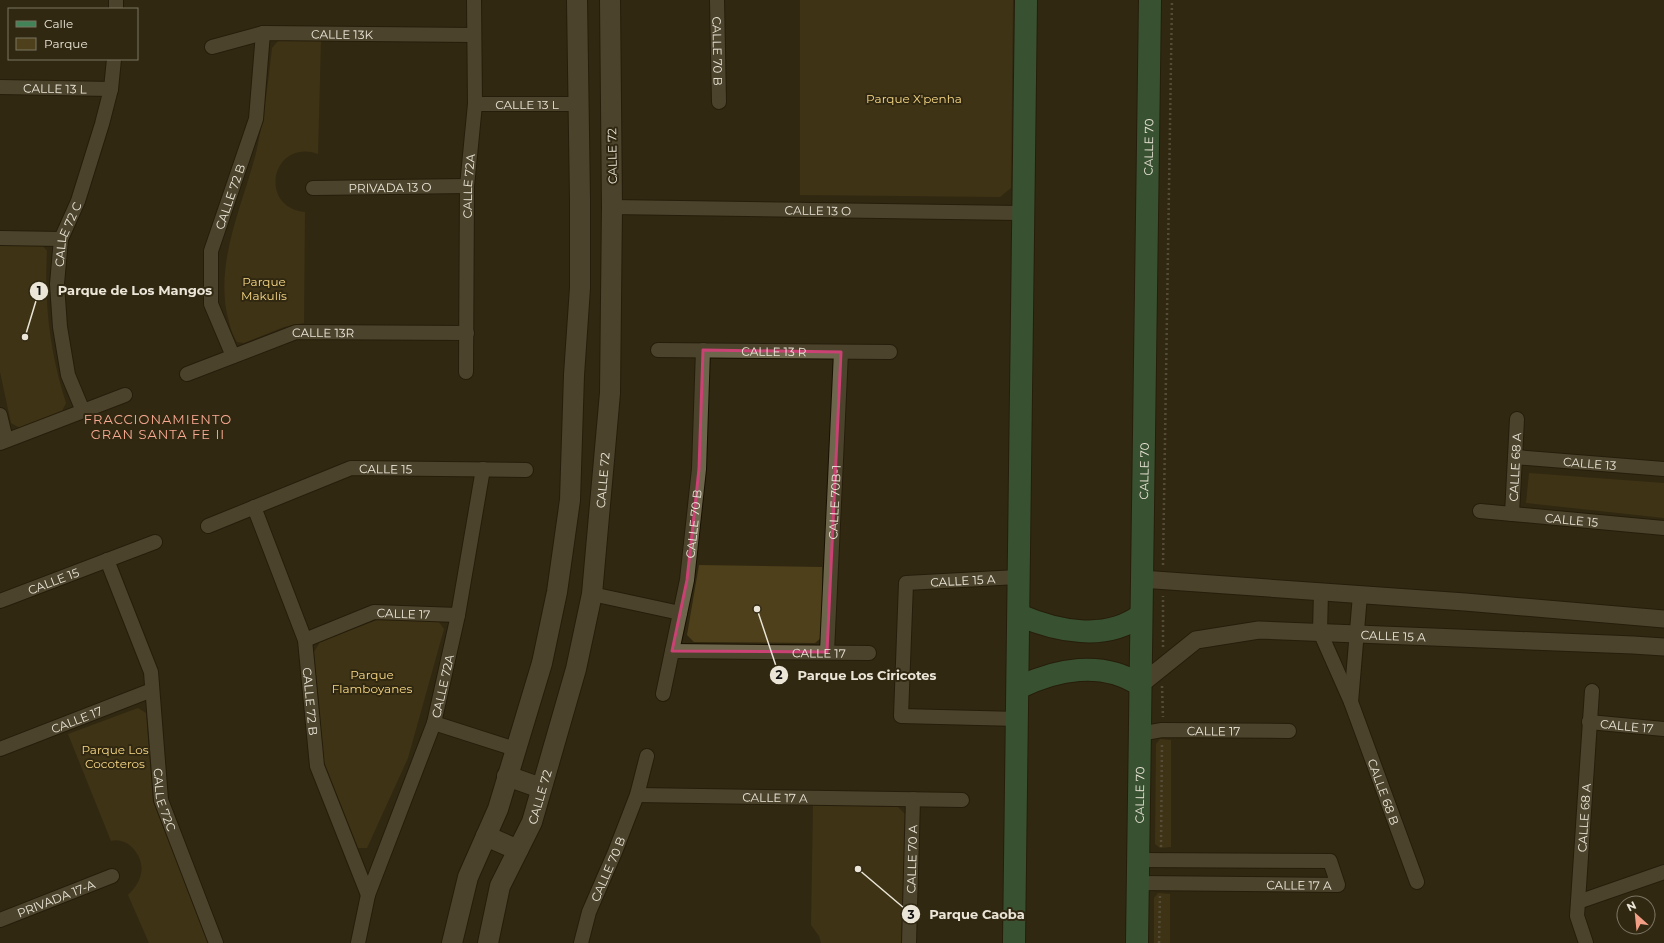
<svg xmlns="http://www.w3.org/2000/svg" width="1664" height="943" font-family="Montserrat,sans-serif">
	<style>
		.green { fill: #4e401a }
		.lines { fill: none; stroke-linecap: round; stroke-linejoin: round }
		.minor-casing { stroke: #181100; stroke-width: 16 }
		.tertiary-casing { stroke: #181100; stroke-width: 19 }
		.secondary-casing { stroke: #181100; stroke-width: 22 }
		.primary-casing { stroke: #181100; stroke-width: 24 }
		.path { stroke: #807967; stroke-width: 2.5; stroke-dasharray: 2 3; stroke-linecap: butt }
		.minor { stroke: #6e654d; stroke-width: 14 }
		.tertiary { stroke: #6e654d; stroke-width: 17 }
		.secondary { stroke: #6e654d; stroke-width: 20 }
		.primary { stroke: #428457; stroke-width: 22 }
		.marked { fill: none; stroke: #ca4174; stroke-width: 3; stroke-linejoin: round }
		.labels { text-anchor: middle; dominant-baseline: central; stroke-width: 4; stroke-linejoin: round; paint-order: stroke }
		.street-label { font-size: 12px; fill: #eae5d7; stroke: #312812 }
		.park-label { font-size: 12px; fill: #f7d886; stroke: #312812 }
		.neighbourhood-label { font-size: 13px; letter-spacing: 1px; fill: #f9aa92; stroke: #312812 }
		.leader { fill: none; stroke: #eae5d7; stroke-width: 1.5 }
		.callout-dot { fill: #eae5d7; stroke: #312812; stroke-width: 1.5 }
		.mark-label { font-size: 12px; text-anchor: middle; font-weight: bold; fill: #111 }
		.callout-label { font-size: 13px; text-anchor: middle; font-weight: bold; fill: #eae5d7; stroke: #312812; stroke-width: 4; stroke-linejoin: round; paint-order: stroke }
	</style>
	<rect width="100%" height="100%" fill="#312812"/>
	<g class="green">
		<polygon points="800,0 1013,0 1011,188 1000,197 800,195"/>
		<path d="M 279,40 L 321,40 L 318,154 C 272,138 257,207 305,212 L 304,323 L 284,327 L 244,343 L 237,342 C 233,336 231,330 229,322 C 213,266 242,207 256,153 C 264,118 268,83 272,48 Z"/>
		<path d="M 0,245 L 43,246 L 47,251 C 44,304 50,353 66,403 L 62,411 L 20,428 L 11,423 L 0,372 Z"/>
		<polygon points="1529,473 1664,483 1664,518 1526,503"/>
		<polygon points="699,565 822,567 822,637 815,643 694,642 687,635"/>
		<polygon points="377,620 438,621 444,629 408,758 367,848 358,848 324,762 314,652 320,642"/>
		<path d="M 138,708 L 146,713 L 153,801 L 208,943 L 149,943 L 128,895 C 134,889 139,883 141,874 C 145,857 128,836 111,841 L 68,734 Z"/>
		<polygon points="1160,739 1171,740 1171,847 1160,848 1155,844 1156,744"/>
		<polygon points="813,805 898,807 905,814 903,943 821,943 819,936 811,925"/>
		<polygon points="1158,893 1170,894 1170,943 1154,943 1154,898"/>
	</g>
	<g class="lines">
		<defs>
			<g id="minor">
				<path id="s1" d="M 717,0 L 719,102"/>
				<polyline points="116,9 116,0"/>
				<path id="s2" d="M 212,47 L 263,33 L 474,35"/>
				<path id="s3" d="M 0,87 L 111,89"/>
				<path id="s4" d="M 475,104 L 578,104"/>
				<path id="s5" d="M 313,188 L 467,186"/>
				<path id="s6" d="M 612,207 L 1024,213"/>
				<polyline points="0,238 61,239"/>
				<path id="s7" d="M 658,350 L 890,352"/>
				<path id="s8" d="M 233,356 L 211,304 L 211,251 L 256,119 L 263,33"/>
				<path id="s9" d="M 466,372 L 467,186 L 475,104 L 474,0"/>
				<path id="s10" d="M 187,374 L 296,332 L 467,333"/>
				<path id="s11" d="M 83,411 L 68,375 L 60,327 L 57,284 L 61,239 L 78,201 L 102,124 L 111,89 L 114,59"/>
				<polyline points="0,415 6,440"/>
				<polyline points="0,443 125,395"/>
				<path id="s12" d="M 1515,457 L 1664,469"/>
				<path id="s13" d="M 254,507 L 305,640 L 317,766 L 368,895"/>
				<path id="s14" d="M 1480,511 L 1664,528"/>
				<path id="s15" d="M 1512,514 L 1517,419"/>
				<path id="s16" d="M 208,526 L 351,468 L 526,470"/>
				<path id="s17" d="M 107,560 L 151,672 L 161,800 L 216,943"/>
				<path id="s18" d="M 1321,592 L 1320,632 L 1351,702 L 1417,882"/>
				<polyline points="592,594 680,613"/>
				<path id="s19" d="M 0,601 L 155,542"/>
				<path id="s20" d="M 305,640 L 374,612 L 458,615"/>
				<path id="s21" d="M 672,651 L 869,653"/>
				<path id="s22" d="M 827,652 L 841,352"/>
				<path id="s23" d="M 663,694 L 687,580 L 699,469 L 703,350"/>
				<polyline points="1351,702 1360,595"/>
				<path id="s24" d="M 1018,719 L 901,716 L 906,583 L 1019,577"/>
				<path id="s25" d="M 1589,722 L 1664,729"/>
				<polyline points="434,723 515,749"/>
				<path id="s26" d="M 1139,734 L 1162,730 L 1289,731"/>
				<path id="s27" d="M 0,749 L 152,690"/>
				<path id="s28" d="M 637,795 L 962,800"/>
				<path id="s29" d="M 1138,883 L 1338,885 L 1330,861 L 1138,860"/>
				<polyline points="1578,902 1664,872"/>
				<path id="s30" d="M 0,920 L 112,876"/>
				<path id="s31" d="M 358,943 L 368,895 L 434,723 L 458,615 L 483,469"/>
				<path id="s32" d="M 581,943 L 589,912 L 615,852 L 637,795 L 647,756"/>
				<path id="s33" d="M 909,943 L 913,799"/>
				<path id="s34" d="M 1586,943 L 1577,916 L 1592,691"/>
			</g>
			<g id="tertiary">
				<polyline points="1141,579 1465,602 1664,619"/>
				<path id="s35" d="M 1140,685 L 1196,640 L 1259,630 L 1633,645 L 1664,647"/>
			</g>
			<g id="secondary">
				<polyline points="507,776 541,788"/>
				<polyline points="486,836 518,850"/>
				<polyline points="452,943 468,877 498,809 542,663 557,592 570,500 574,375 580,288 580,200 577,0"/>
				<path id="s36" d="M 488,943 L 500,886 L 532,822 L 576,669 L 592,594 L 610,393 L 612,207 L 610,0"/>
			</g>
			<g id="primary">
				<path d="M 1019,615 C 1056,631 1106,642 1141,615"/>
				<path d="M 1018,688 C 1056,669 1102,660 1140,685"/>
				<polyline points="1014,943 1026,0"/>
				<path id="s37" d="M 1137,943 L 1150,0"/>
			</g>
		</defs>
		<use href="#minor" class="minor-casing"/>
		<use href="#tertiary" class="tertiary-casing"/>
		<use href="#secondary" class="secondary-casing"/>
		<use href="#primary" class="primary-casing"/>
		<g class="path">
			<polyline points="1163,565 1172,0"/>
			<polyline points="1163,647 1163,596"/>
			<polyline points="1162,686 1163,717"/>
			<polyline points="1161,847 1162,744"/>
			<polyline points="1159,943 1160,896"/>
		</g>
		<use href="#minor" class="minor"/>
		<use href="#tertiary" class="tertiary"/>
		<use href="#secondary" class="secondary"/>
		<use href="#primary" class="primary"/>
	</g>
	<path d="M0 0H1664V943H0ZM 703,350 L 841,352 L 827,652 L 672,651 L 687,580 L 699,469 Z" fill="#312812" fill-opacity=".55" fill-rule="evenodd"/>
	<path class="marked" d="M 703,350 L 841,352 L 827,652 L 672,651 L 687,580 L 699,469 Z"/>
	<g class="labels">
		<g class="street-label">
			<text stroke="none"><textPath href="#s2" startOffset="132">CALLE 13K</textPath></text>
			<text stroke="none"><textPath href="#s1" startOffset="51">CALLE 70 B</textPath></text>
			<text stroke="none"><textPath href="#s3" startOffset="55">CALLE 13 L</textPath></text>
			<text stroke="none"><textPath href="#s4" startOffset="52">CALLE 13 L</textPath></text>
			<text stroke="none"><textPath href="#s37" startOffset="796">CALLE 70</textPath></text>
			<text transform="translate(612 156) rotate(-91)">CALLE 72</text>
			<text stroke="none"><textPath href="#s9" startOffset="186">CALLE 72A</textPath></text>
			<text stroke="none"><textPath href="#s5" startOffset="77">PRIVADA 13 O</textPath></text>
			<text stroke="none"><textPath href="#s8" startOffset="167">CALLE 72 B</textPath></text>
			<text stroke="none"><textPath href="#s6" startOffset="206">CALLE 13 O</textPath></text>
			<text stroke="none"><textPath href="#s11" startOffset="182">CALLE 72 C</textPath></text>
			<text stroke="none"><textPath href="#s10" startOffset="144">CALLE 13R</textPath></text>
			<text stroke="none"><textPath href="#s7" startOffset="116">CALLE 13 R</textPath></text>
			<text stroke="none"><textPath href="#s12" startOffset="75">CALLE 13</textPath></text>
			<text stroke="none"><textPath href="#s15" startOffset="47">CALLE 68 A</textPath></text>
			<text stroke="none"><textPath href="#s16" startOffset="189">CALLE 15</textPath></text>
			<text stroke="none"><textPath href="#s37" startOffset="472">CALLE 70</textPath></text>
			<text stroke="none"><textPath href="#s36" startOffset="480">CALLE 72</textPath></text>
			<text stroke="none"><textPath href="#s22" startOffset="150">CALLE 70B-1</textPath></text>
			<text stroke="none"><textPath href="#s14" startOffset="92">CALLE 15</textPath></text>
			<text stroke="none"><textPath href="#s23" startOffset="173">CALLE 70 B</textPath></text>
			<text stroke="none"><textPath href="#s19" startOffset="57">CALLE 15</textPath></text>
			<text stroke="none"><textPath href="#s24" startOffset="307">CALLE 15 A</textPath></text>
			<text stroke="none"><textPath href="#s20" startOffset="104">CALLE 17</textPath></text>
			<text stroke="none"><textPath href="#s35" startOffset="270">CALLE 15 A</textPath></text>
			<text stroke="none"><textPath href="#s21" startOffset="147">CALLE 17</textPath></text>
			<text stroke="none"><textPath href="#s31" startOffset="271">CALLE 72A</textPath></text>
			<text stroke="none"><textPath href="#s13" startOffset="204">CALLE 72 B</textPath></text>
			<text stroke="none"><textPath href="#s27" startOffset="82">CALLE 17</textPath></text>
			<text stroke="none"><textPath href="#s25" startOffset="38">CALLE 17</textPath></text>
			<text stroke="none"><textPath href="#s26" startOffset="75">CALLE 17</textPath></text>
			<text stroke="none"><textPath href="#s18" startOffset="212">CALLE 68 B</textPath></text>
			<text stroke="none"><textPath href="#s37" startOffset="148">CALLE 70</textPath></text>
			<text stroke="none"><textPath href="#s36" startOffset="156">CALLE 72</textPath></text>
			<text stroke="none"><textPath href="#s28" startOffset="138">CALLE 17 A</textPath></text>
			<text stroke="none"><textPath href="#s17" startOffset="249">CALLE 72C</textPath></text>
			<text stroke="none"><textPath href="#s34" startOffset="127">CALLE 68 A</textPath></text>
			<text stroke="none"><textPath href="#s33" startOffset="84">CALLE 70 A</textPath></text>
			<text stroke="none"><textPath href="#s32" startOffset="79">CALLE 70 B</textPath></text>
			<text stroke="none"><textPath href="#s29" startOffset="161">CALLE 17 A</textPath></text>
			<text stroke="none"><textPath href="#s30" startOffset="60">PRIVADA 17-A</textPath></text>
		</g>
		<g class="park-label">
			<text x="914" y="98">Parque X'penha</text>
			<text x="264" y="281">Parque<tspan x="264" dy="14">Makulís</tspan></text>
			<text x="372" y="674">Parque<tspan x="372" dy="14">Flamboyanes</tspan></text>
			<text x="115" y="749">Parque Los<tspan x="115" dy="14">Cocoteros</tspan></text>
		</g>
		<g class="neighbourhood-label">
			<text x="158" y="419">FRACCIONAMIENTO<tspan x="158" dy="15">GRAN SANTA FE II</tspan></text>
		</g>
	</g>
	<path class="leader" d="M25 337L39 291M757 609L779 675M858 869L911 914"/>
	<g class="callout-dot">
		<circle cx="25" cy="337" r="4"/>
		<circle cx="757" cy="609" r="4"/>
		<circle cx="858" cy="869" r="4"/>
		<circle cx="39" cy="291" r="10"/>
		<circle cx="779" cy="675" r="10"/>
		<circle cx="911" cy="914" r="10"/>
	</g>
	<g class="mark-label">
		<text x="39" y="295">1</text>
		<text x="779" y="679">2</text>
		<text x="911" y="919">3</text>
	</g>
	<g class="callout-label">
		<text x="135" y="295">Parque de Los Mangos</text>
		<text x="867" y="680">Parque Los Ciricotes</text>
		<text x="977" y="919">Parque Caoba</text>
	</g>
	<rect x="8" y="8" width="130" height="52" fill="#312812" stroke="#7b7461"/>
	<rect x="16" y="21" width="20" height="6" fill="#428457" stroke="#7b7461"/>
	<text x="44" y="28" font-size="12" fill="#eae5d7">Calle</text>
	<rect x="16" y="38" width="20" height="12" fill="#4e401a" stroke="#7b7461"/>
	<text x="44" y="48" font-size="12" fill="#eae5d7">Parque</text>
	<g transform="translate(1636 915) rotate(333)"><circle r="19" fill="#312812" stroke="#7b7461"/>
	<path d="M0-3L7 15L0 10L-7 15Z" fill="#f39f86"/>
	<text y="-6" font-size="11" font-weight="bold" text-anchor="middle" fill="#eae5d7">N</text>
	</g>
</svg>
